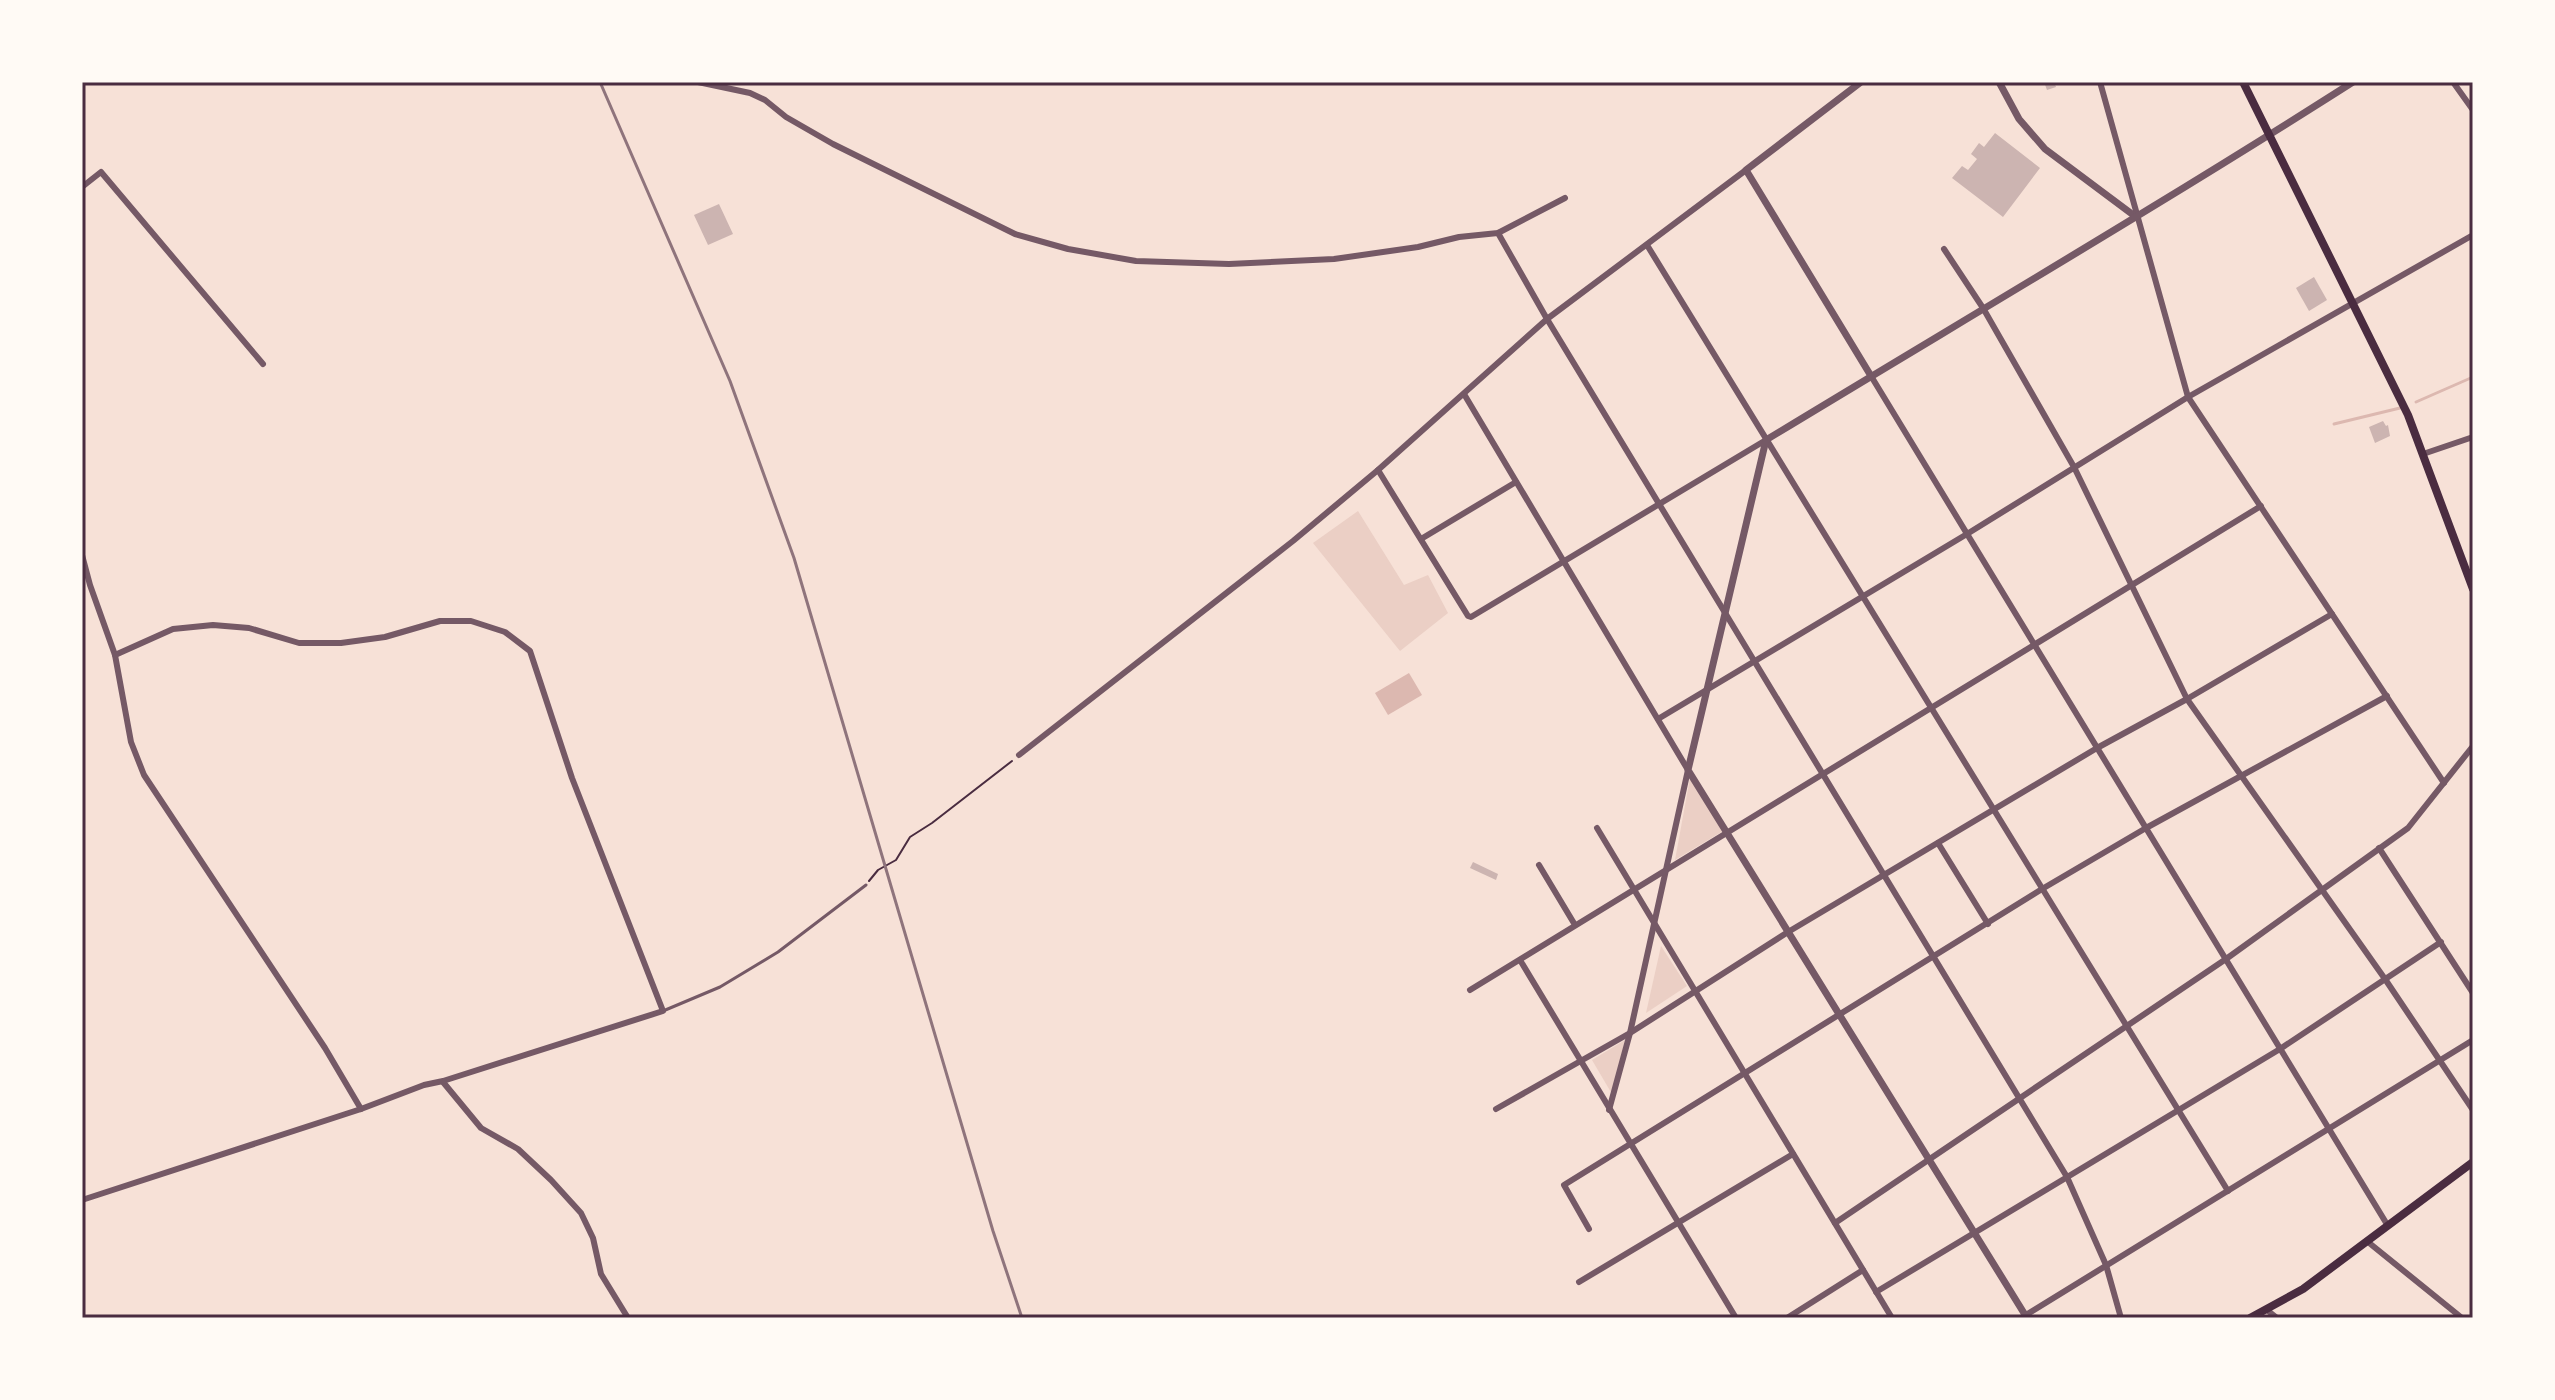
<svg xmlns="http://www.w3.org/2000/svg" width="2555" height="1400" font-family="Quicksand,sans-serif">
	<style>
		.green { fill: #ebcfc5 }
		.water { fill: #dcb8b0 }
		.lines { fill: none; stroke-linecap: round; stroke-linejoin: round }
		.stream { stroke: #dcb8b0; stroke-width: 3 }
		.building { fill: #ccb4b1 }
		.path { stroke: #4a2c40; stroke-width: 2 }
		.service { stroke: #755966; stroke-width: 3 }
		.minor { stroke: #755966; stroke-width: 6 }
		.tertiary { stroke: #755966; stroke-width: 7 }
		.secondary { stroke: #4a2c40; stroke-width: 8 }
		.rail { stroke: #8f747c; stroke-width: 3 }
		.neatline { fill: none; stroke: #4a2c40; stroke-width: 3 }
	</style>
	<rect width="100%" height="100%" fill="#f7e1d7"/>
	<g class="green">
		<polygon points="1358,511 1404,585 1428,575 1448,613 1400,651 1313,543"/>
		<polygon points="1690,778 1723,831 1675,860"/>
		<polygon points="1661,946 1687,986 1646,1013"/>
		<polygon points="1625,1040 1612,1094 1592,1060"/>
	</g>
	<polygon class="water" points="1409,673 1422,695 1388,715 1375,693"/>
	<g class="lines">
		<g class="stream">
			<polyline points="2416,402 2473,377"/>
			<polyline points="2334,424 2400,408"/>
		</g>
	</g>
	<g class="building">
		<polygon points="2044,82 2054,82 2056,87 2047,90"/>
		<polygon points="1995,133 2040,168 2003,217 1952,178 1962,166 1968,170 1977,159 1971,154 1979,143 1984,147"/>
		<polygon points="719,204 733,234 708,245 694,215"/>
		<polygon points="2314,277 2327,300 2309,311 2296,288"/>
		<polygon points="2383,421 2386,426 2388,425 2390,436 2375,443 2369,427"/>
		<polygon points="1473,862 1498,874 1496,880 1470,868"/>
	</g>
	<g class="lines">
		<polyline class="path" points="869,881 878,870 896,860 910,837 932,823 1012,761"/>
		<polyline class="service" points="663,1011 720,987 778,952 866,885"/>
		<g class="minor">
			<polyline points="698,82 750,93 765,100 786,117 833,144 1015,234 1068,249 1136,261 1229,264 1334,259 1418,247 1459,237 1498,233 1565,198"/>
			<polyline points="2100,82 2188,397 2444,783"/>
			<polyline points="2453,82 2473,110"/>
			<polyline points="82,187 101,172 263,364"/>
			<polyline points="1498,233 1547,319 2067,1177 2106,1265 2121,1318"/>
			<polyline points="1647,245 2228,1191"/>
			<polyline points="1944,249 1983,308 2074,467 2187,699 2385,979 2473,1110"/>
			<polyline points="1871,376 2388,1226"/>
			<polyline points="1464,394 1688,770 1630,1033 1609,1110"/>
			<polyline points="2423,454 2473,437"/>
			<polyline points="1378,470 1468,616 1471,617 1766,440"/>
			<polyline points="1421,539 1516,482"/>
			<polyline points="82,555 90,585 115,655 131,742 144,775 325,1048 361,1109"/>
			<polyline points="1658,719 1967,534 2188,397 2473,235"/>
			<polyline points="1019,755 1293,541 1378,470 1547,319 1746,170"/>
			<polyline points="1597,828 1892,1318"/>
			<polyline points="1938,843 1988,924"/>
			<polyline points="2379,848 2473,993"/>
			<polyline points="1539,865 1575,925"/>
			<polyline points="1520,960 1736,1318"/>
			<polyline points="1470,990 2261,506"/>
			<polyline points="443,1082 481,1128 518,1149 551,1180 581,1213 593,1238 601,1274 628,1318"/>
			<polyline points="1496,1109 1630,1033 1788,932 2097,748 2187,699 2332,614"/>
			<polyline points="82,1200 361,1109 424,1085 443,1081 663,1011 572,778 530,651 505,632 471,621 440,621 385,637 341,643 299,643 249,628 213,625 173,629 115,655"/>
			<polyline points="1835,1223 2226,959 2408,828 2473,746"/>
			<polyline points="1589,1229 1564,1185 2042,889 2146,828 2387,696"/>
			<polyline points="2368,1242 2462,1318"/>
			<polyline points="1579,1282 1793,1154"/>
			<polyline points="1876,1292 2280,1049 2441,942"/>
			<polyline points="2267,1310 2277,1318"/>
			<polyline points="1787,1318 1863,1270"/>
			<polyline points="2021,1318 2473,1040"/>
		</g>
		<g class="tertiary">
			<polyline points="1861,82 1746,170 1871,376"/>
			<polyline points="1999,82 2019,119 2045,149 2136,217"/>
			<path d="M 2027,1318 L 1688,770 L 1766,440 C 1962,321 2160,205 2353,82"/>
		</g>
		<g class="secondary">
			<polyline points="2243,82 2408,415 2473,589"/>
			<polyline points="2250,1318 2303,1289 2473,1162"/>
		</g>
		<polyline class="rail" points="600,82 730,381 794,558 993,1231 1022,1318"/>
	</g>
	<rect width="2555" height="1400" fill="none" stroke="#fffaf5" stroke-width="168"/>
	<rect x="84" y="84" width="2387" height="1232" class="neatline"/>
</svg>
